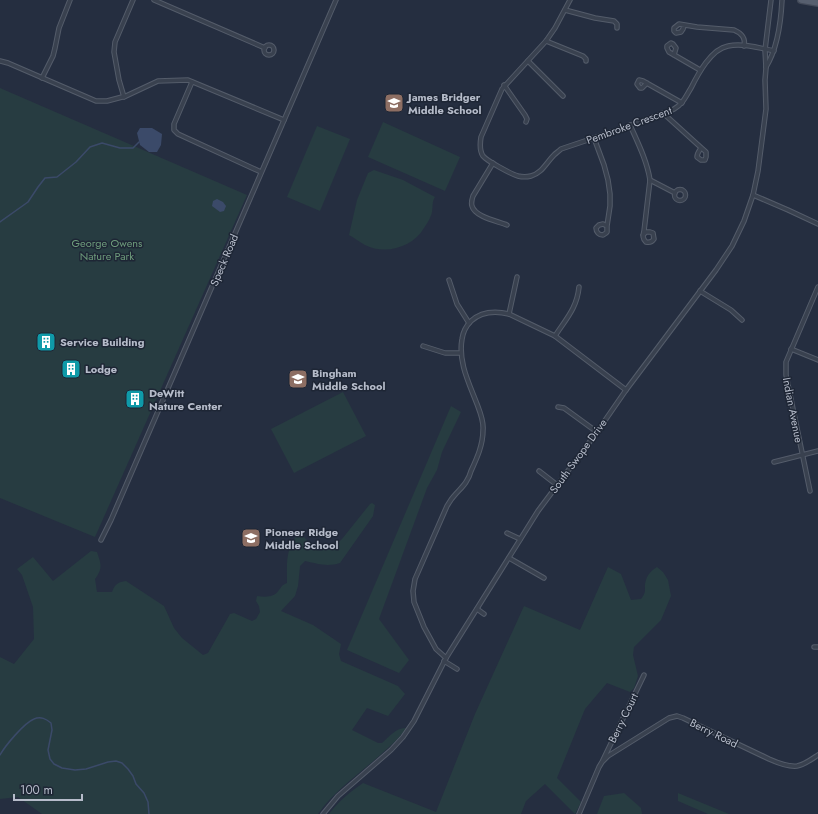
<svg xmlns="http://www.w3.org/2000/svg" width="818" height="814" font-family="Jost,sans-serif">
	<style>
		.green { fill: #273c41 }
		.water { fill: #3b4a69 }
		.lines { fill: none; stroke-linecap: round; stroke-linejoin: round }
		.stream { stroke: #3b4a69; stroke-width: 1.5 }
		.minor-casing { stroke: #545c6a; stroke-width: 5.5 }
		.primary-casing { stroke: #434a59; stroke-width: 8 }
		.minor { stroke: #39414f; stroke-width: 3.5 }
		.primary { stroke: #575f6f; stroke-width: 5.5 }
		.labels { text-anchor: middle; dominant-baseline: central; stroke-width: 3; stroke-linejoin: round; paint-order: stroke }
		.poi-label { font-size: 11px; font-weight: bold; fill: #b6bcca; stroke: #1e2635; text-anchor: start }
		.street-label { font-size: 11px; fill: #b6bcca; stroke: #1e2635 }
		.park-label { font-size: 11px; fill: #6d9b7b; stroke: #1e2635 }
	</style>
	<rect width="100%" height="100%" fill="#252e40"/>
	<g class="green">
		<polygon points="0,88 247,195 95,537 0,498"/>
		<polygon points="383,122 460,157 445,191 368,157"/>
		<polygon points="317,126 350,139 320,211 287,197"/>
		<path d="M 374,170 L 403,180 L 435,197 C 432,201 433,206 432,212 C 431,217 427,224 424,228 C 412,248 385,255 365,245 C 359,242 355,238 349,235 L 357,200 L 368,173 Z"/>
		<polygon points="343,392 366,436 294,473 271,429"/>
		<polygon points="451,406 461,412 442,452 437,470 427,488 379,619 409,660 399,673 347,650"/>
		<path d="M 372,503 L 375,505 L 373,516 L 340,563 C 327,567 319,564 305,561 L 300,566 L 298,586 L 295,596 L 281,611 L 313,625 L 341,644 L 339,654 L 341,661 L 398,686 L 405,694 L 388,716 L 367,708 L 352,730 L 378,743 L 382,743 C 389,737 396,727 407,728 C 401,735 395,742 388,748 C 365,770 336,788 318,814 L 42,814 L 18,797 L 0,799 L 0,657 L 14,664 L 34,639 L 33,607 L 22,575 L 17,569 L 33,557 L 53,581 L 91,551 L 97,552 C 101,564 103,568 95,579 L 97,592 L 112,592 C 115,584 118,582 126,581 L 164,606 L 174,628 L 182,638 L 203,655 L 208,653 L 230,614 L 234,613 L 252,621 L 256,619 L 260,612 L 259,606 L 256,601 L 257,596 C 265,597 274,598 279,590 C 282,586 282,585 287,583 C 287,565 285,549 298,534 C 305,535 307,542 313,546 C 318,550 326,549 332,548 L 342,539 L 370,504 Z"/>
		<path d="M 608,567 L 621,574 L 631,600 L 641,599 C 648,590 643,589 646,580 C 648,574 652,570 657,567 L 663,572 L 668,580 L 671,596 L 661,620 L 634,647 L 633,655 L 638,676 L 634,688 L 630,692 L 607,683 L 585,709 L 557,778 L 581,802 L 575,814 L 545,784 L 526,801 L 521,814 L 329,814 C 339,801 350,792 363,783 L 436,812 L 475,714 L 524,606 L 580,630 Z"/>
		<polygon points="624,793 641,808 642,814 597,814 604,796"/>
		<polygon points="678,793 729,814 708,814 678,801"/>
	</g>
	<g class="water">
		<polygon points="140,128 152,128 162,134 161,145 157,152 149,152 140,145 137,133"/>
		<polygon points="217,199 223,202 226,206 224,211 220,212 212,206 213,201"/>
	</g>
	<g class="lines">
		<g class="stream">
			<polyline points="0,222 28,202 38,187 45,178 57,177 76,162 90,147 102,143 120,148 133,148 139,142"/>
			<path d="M 0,755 C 5,746 24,723 34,719 C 41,716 46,719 51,723 L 52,730 L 48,750 L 50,759 L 54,764 L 62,768 L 75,770 L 86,769 L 108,762 L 116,761 L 122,763 L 128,769 L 133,776 L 136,784 L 144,793 L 148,802 L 149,814"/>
		</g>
		<defs>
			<g id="minor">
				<polyline points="154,0 265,48"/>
				<path d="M 570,0 L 555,28 L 546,41 L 502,89 L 481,137 C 480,143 479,150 483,156 C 487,161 511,174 518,176 C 522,177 527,177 531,176 C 542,173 546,163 554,155 C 556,153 559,151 561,149 C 588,140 615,131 642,121 C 653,117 664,114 674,109 C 683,104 686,96 691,88 C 698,74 711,49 728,46 C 743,43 760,48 774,51"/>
				<polyline points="565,10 595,18 614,21 617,24 617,28"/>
				<path d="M 684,25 L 683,29 L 681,32 L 676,33 L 674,31 L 674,28 L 679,24 L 697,27 L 734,30 C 741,33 746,37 744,46"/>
				<polyline points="546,41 583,56 586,59 586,61"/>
				<circle cx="269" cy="50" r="5"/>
				<polyline points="674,55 676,48 673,44 671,43 667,46 667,48 669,52 700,70"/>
				<polyline points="0,61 8,63 96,101 107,101 126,96 158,81 188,80 284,120"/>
				<polyline points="528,61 563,96"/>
				<path d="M 766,67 C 777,49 781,21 782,0"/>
				<polyline points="42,78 53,56 55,48 59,28 70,0"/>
				<polyline points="192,82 174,124 174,130 178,134 261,172"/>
				<polyline points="647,83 642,88 640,88 637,84 639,80 643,81 682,103"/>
				<polyline points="504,85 525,115 527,119 526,122"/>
				<polyline points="124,97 119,80 114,52 115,42 133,0"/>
				<path d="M 663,113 L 696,143 L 706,152 L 706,157 L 705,160 L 701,160 L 697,157 C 697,153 699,151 701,148"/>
				<path d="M 630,125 C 638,143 647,161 650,180 L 644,231 C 643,235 642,238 646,242 C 650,243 652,242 654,239 L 653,233 L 650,232 L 646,232 L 643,235"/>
				<path d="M 594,138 L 604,165 L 608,180 L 610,194 L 610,206 L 607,226 L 607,232 L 606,233 L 603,235 C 599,235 596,232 596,228 L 599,225 L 603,224 L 607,226"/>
				<path d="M 493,163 L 473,196 C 472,199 471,203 472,206 C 475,217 497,221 507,225"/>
				<polyline points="650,180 675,193"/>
				<circle cx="680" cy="195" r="5.5"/>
				<polyline points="753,195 788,210 818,224"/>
				<polyline points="449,280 457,304 469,323"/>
				<polyline points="700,291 731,310 742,320"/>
				<polyline points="509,314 517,277"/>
				<path d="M 555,336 C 566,319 577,308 579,287"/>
				<polyline points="423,346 445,353 461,353"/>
				<polyline points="791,349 818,360"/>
				<polyline points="558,407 564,408 597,432"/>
				<polyline points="774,462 818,451"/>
				<polyline points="539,471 557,485"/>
				<polyline points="810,491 786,375 786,362 818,287"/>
				<polyline points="507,533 520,539"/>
				<polyline points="101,540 111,520 336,0"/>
				<polyline points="509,558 544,578"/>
				<polyline points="477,609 484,614"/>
				<polyline points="814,647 818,647"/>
				<path d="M 446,658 L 436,649 L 424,627 L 414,602 L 413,591 L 415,579 L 447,506 C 449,503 451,499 454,496 C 458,491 463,487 466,482 C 468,479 470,475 471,471 C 477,458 483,445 483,430 C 484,421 480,412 477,404 C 469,383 458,362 462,339 C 463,332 466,326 471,321 C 482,311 496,311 509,314 L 555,336 L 626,390"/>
				<polyline points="444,661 457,669"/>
				<polyline points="603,760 644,675"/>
				<polyline points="323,814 338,796 391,750 403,737 414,721 446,658 538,511 597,432 626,390 716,270 732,246 744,221 753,195 758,171 766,109 765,80 766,68 765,50 771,0"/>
				<path d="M 579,814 L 599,767 L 602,762 L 608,756 L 669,718 L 677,716 L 683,718 L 769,759 C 778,763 788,767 797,766 C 804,765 812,759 818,755"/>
			</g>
			<polyline id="primary" points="801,0 818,3"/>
		</defs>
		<use href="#minor" class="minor-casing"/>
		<use href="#primary" class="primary-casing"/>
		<use href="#minor" class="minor"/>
		<use href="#primary" class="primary"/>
	</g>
	<defs>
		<symbol id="school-square" viewBox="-11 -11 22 22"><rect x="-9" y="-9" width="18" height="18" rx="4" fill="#8d6e63" stroke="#1e2635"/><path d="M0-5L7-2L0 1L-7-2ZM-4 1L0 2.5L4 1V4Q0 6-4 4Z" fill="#fff"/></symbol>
		<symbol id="building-square" viewBox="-11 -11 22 22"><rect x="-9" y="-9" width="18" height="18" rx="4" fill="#0f9aa8" stroke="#1e2635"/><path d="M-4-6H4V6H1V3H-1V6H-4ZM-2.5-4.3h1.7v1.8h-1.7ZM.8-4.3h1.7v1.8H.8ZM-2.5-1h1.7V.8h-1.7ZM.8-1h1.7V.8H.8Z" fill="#fff"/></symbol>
	</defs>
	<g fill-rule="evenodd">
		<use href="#school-square" x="383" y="92" width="22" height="22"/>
		<use href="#building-square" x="35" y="331" width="22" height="22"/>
		<use href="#building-square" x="60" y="358" width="22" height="22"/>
		<use href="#school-square" x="287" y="368" width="22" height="22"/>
		<use href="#building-square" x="124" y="388" width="22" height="22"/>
		<use href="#school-square" x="240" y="527" width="22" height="22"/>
	</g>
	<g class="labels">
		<g class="poi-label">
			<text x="408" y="97">James Bridger<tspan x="408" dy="13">Middle School</tspan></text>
			<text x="60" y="342">Service Building</text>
			<text x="85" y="369">Lodge</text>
			<text x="312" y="373">Bingham<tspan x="312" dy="13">Middle School</tspan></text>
			<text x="149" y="393">DeWitt<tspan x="149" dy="13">Nature Center</tspan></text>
			<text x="265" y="532">Pioneer Ridge<tspan x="265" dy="13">Middle School</tspan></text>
		</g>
		<g class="street-label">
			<text transform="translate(629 125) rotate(-20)">Pembroke Crescent</text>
			<text transform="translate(224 260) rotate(-67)">Speck Road</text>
			<text transform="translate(793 410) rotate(79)">Indian Avenue</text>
			<text transform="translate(578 456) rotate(-54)">South Swope Drive</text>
			<text transform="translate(623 718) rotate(-64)">Berry Court</text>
			<text transform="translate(714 733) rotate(26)">Berry Road</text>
		</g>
		<g class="park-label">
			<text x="107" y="243">George Owens<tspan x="107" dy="13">Nature Park</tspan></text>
		</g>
	</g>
	<path d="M14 794v6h68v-6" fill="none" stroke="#b6bcca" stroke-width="2"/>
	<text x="20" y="794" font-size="12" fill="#b6bcca" stroke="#1e2635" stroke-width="3" paint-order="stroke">100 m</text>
</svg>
